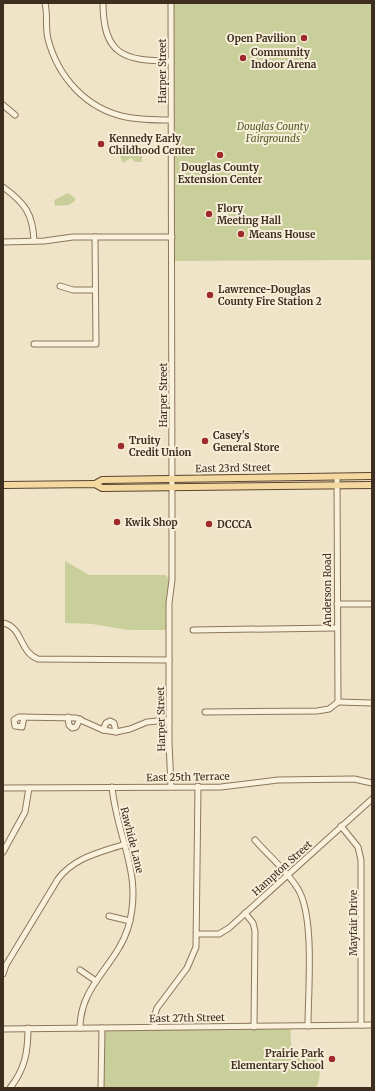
<svg xmlns="http://www.w3.org/2000/svg" width="375" height="1091" font-family="Merriweather,serif">
	<style>
		.green { fill: #c9cf9b }
		.lines { fill: none; stroke-linecap: round; stroke-linejoin: round }
		.minor-casing { stroke: #8d765c; stroke-width: 7 }
		.major-casing { stroke: #5b4430; stroke-width: 8 }
		.minor { stroke: #faf1dc; stroke-width: 5 }
		.major { stroke: #f3d9a0; stroke-width: 6 }
		.poi-dot { fill: #9e2a2b; stroke: #f7eed8; stroke-width: 1.5 }
		.labels { text-anchor: middle; dominant-baseline: central; stroke-width: 4; stroke-linejoin: round; paint-order: stroke }
		.poi-label { font-size: 10px; font-weight: bold; fill: #3d2e20; stroke: #f7eed8; text-anchor: start }
		.street-label { font-size: 10px; fill: #3d2e20; stroke: #f7eed8 }
		.park-label { font-size: 10px; font-style: italic; fill: #4d5a26; stroke: #f7eed8 }
	</style>
	<rect width="100%" height="100%" fill="#f0e4c8"/>
	<g class="green">
		<polygon points="174,3 372,3 372,260 175,261"/>
		<polygon points="126,151 142,155 142,162 135,162 131,158 123,163 119,154 121,152 124,154"/>
		<polygon points="68,193 75,198 75,201 69,205 55,206 54,200"/>
		<polygon points="65,561 89,575 166,575 169,580 166,597 166,630 129,630 92,624 65,623"/>
		<path d="M 291,1026 C 291,1035 289,1047 296,1054 L 305,1051 L 311,1051 C 321,1061 322,1076 316,1088 L 101,1088 L 102,1028 Z"/>
	</g>
	<g class="lines">
		<defs>
			<g id="minor">
				<path d="M 45,3 C 48,15 45,27 48,39 C 58,77 86,109 126,117 C 141,120 156,120 171,120"/>
				<path d="M 103,3 C 103,55 124,61 171,61"/>
				<polyline points="171,3 172,515 172,580 169,603 169,743 171,786"/>
				<polyline points="3,105 15,115"/>
				<path d="M 3,187 C 25,203 33,214 34,241"/>
				<polyline points="3,242 44,241 73,237 172,237"/>
				<polyline points="60,286 73,290 95,290"/>
				<polyline points="34,344 96,344 95,237"/>
				<polyline points="337,477 338,702"/>
				<polyline points="337,604 372,604"/>
				<path d="M 3,623 C 23,627 19,652 38,659 L 169,660"/>
				<polyline points="193,630 336,628"/>
				<polyline points="338,702 372,703"/>
				<polyline points="205,712 317,711 329,709 338,702"/>
				<polyline points="24,717 22,727 15,726 14,720 19,717 76,718 103,730 116,732 130,729 147,722 169,720"/>
				<polyline points="68,717 69,725 72,728 76,727 80,719"/>
				<polyline points="103,730 106,723 110,721 114,723 116,732"/>
				<polyline points="3,788 221,787 278,780 354,779 372,783"/>
				<polyline points="341,826 358,847 361,860 361,1025"/>
				<path d="M 255,840 C 269,856 287,871 298,889 C 315,917 308,991 308,1026"/>
				<polyline points="3,852 25,812 29,788"/>
				<polyline points="245,913 253,923 255,931 254,1027"/>
				<polyline points="109,916 130,921"/>
				<polyline points="197,934 219,934 229,928 372,799"/>
				<polyline points="80,970 96,981"/>
				<path d="M 3,974 L 6,965 L 58,879 C 75,857 99,853 125,844"/>
				<polyline points="155,1027 154,1017 157,1008 187,968 196,947 198,786"/>
				<path d="M 80,1028 C 80,985 116,966 128,928 C 144,874 117,839 112,787"/>
				<polyline points="3,1029 372,1025"/>
				<path d="M 10,1088 C 25,1069 28,1052 28,1028"/>
				<polyline points="101,1088 102,1028"/>
			</g>
			<g id="major">
				<polyline points="95,484 102,480 372,476"/>
				<polyline points="3,485 95,484 102,488 372,485"/>
			</g>
		</defs>
		<use href="#minor" class="minor-casing"/>
		<use href="#major" class="major-casing"/>
		<use href="#minor" class="minor"/>
		<use href="#major" class="major"/>
	</g>
	<g class="poi-dot">
		<circle cx="304" cy="38" r="4"/>
		<circle cx="243" cy="58" r="4"/>
		<circle cx="101" cy="144" r="4"/>
		<circle cx="220" cy="155" r="4"/>
		<circle cx="209" cy="214" r="4"/>
		<circle cx="241" cy="234" r="4"/>
		<circle cx="210" cy="295" r="4"/>
		<circle cx="205" cy="441" r="4"/>
		<circle cx="121" cy="446" r="4"/>
		<circle cx="117" cy="522" r="4"/>
		<circle cx="209" cy="524" r="4"/>
		<circle cx="332" cy="1059" r="4"/>
	</g>
	<g class="labels">
		<g class="poi-label">
			<text x="296" y="38" text-anchor="end">Open Pavilion</text>
			<text x="251" y="52">Community<tspan x="251" dy="12">Indoor Arena</tspan></text>
			<text x="109" y="138">Kennedy Early<tspan x="109" dy="12">Childhood Center</tspan></text>
			<text x="220" y="167" text-anchor="middle">Douglas County<tspan x="220" dy="12">Extension Center</tspan></text>
			<text x="217" y="208">Flory<tspan x="217" dy="12">Meeting Hall</tspan></text>
			<text x="249" y="234">Means House</text>
			<text x="218" y="289">Lawrence-Douglas<tspan x="218" dy="12">County Fire Station 2</tspan></text>
			<text x="213" y="435">Casey's<tspan x="213" dy="12">General Store</tspan></text>
			<text x="129" y="440">Truity<tspan x="129" dy="12">Credit Union</tspan></text>
			<text x="125" y="522">Kwik Shop</text>
			<text x="217" y="524">DCCCA</text>
			<text x="324" y="1053" text-anchor="end">Prairie Park<tspan x="324" dy="12">Elementary School</tspan></text>
		</g>
		<g class="street-label">
			<text transform="translate(162 71) rotate(-90)">Harper Street</text>
			<text transform="translate(163 395) rotate(-90)">Harper Street</text>
			<text transform="translate(233 468) rotate(-1)">East 23rd Street</text>
			<text transform="translate(327 590) rotate(-90)">Anderson Road</text>
			<text transform="translate(161 719) rotate(-91)">Harper Street</text>
			<text transform="translate(188 777) rotate(-1)">East 25th Terrace</text>
			<text transform="translate(132 840) rotate(76)">Rawhide Lane</text>
			<text transform="translate(282 868) rotate(-42)">Hampton Street</text>
			<text transform="translate(353 923) rotate(-90)">Mayfair Drive</text>
			<text transform="translate(187 1018) rotate(-1)">East 27th Street</text>
		</g>
		<g class="park-label">
			<text x="273" y="126">Douglas County<tspan x="273" dy="12">Fairgrounds</tspan></text>
		</g>
	</g>
	<rect width="375" height="1091" fill="none" stroke="#3d2e20" stroke-width="8"/>
</svg>
